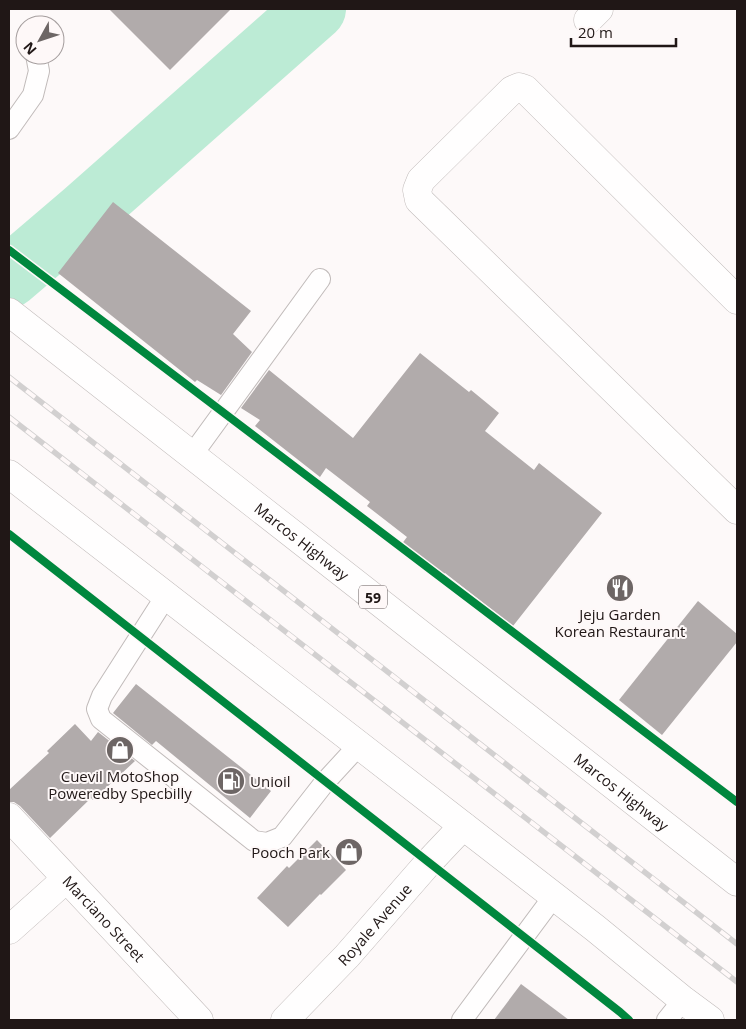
<svg xmlns="http://www.w3.org/2000/svg" width="746" height="1029" font-family="'Open Sans',sans-serif">
	<style>
		.lines { fill: none; stroke-linecap: round; stroke-linejoin: round }
		.river { stroke: #bcebd5; stroke-width: 62 }
		.building { fill: #b1abab }
		.lane-casing { stroke: #c1bbba; stroke-width: 22 }
		.street-casing { stroke: #c1bbba; stroke-width: 29 }
		.primary-casing { stroke: #c1bbba; stroke-width: 29 }
		.lane { stroke: #fffefe; stroke-width: 20 }
		.street { stroke: #fffefe; stroke-width: 28 }
		.primary { stroke: #fffefe; stroke-width: 28 }
		.rail-casing { stroke: #d2d0d0; stroke-width: 5.5 }
		.rail { stroke: #fef8f8; stroke-width: 4; stroke-dasharray: 11; stroke-linecap: butt }
		.cycleway-casing { stroke: #fef8f8; stroke-width: 11 }
		.cycleway { stroke: #00873e; stroke-width: 8 }
		.labels { text-anchor: middle; dominant-baseline: central; stroke-width: 4; stroke-linejoin: round; paint-order: stroke }
		.shield { fill: #fef8f8; stroke: #635a5a; stroke-width: 1 }
		.shield-label { font-size: 14px; font-weight: bold; fill: #201716 }
		.street-label { font-size: 15px; fill: #201716; stroke: #fef8f8 }
		.poi-label { font-size: 15px; fill: #201716; stroke: #fef8f8 }
	</style>
	<rect width="100%" height="100%" fill="#fdf9f9"/>
	<g class="lines">
		<polyline class="river" points="9,277 84,213 315,9"/>
	</g>
	<g class="building">
		<polygon points="109,9 231,9 170,70"/>
		<polygon points="113,202 251,311 233,334 252,352 221,395 197,380 195,382 58,273"/>
		<polygon points="420,353 469,392 471,390 499,413 485,431 534,470 539,463 602,513 513,626 445,573 442,577 401,545 407,537 367,506 370,502 326,468 320,477 255,426 260,420 241,408 269,370 353,438"/>
		<polygon points="698,601 737,634 737,642 662,735 619,700"/>
		<polygon points="136,684 271,791 250,818 156,741 152,745 113,713"/>
		<polygon points="75,724 91,741 98,732 135,761 93,800 91,798 50,838 20,806 14,802 9,802 9,790 49,753 47,751"/>
		<polygon points="317,840 346,870 321,895 320,894 288,927 257,898 287,866 289,868"/>
		<polygon points="521,984 569,1020 494,1020"/>
	</g>
	<g class="lines">
		<defs>
			<g id="lane">
				<polyline points="9,129 33,95 39,71 36,55"/>
				<polyline points="192,455 320,279"/>
				<polyline points="166,596 102,696 97,709 101,719 254,841 267,843 282,837 325,782 359,745"/>
				<polyline points="462,1020 554,896"/>
				<polyline points="667,1020 683,1000"/>
			</g>
			<g id="street">
				<polyline points="588,20 599,9"/>
				<polyline points="737,300 525,89 519,87 512,90 421,180 417,190 419,200 737,510"/>
				<path id="s1" d="M 9,817 L 199,1020"/>
				<polyline points="9,930 66,879"/>
				<path id="s2" d="M 285,1020 L 347,956 L 429,862 L 463,826"/>
			</g>
			<g id="primary">
				<path id="s3" d="M 9,312 L 737,882"/>
				<polyline points="9,474 595,928 683,1000 710,1020"/>
			</g>
		</defs>
		<use href="#lane" class="lane-casing"/>
		<use href="#street" class="street-casing"/>
		<use href="#primary" class="primary-casing"/>
		<use href="#lane" class="lane"/>
		<use href="#street" class="street"/>
		<use href="#primary" class="primary"/>
		<defs>
			<g id="rail">
				<polyline points="9,377 737,944"/>
				<polyline points="9,417 737,982"/>
			</g>
		</defs>
		<use href="#rail" class="rail-casing"/>
		<use href="#rail" class="rail"/>
		<defs>
			<g id="cycleway">
				<polyline points="9,250 737,802"/>
				<polyline points="9,534 620,1012 629,1020"/>
			</g>
		</defs>
		<use href="#cycleway" class="cycleway-casing"/>
		<use href="#cycleway" class="cycleway"/>
	</g>
	<defs>
		<symbol id="restaurant-disc" viewBox="-11 -11 22 22"><circle r="9.5" fill="#6d6665" stroke="#fef8f8"/><path d="M-5-6h1v4h1v-4h1v4h1v-4h1v5L-1.5 .5V6h-2V.5L-5-1ZM5-6V6H3V1.5H1.5Q1.5-4 5-6Z" fill="#fff"/></symbol>
		<symbol id="shop-disc" viewBox="-11 -11 22 22"><circle r="9.5" fill="#6d6665" stroke="#fef8f8"/><path d="M-5-2.5h2.3a2.7 3.5 0 0 1 5.4 0H5L5.5 6h-11ZM-1.5-2.5h3a1.5 2.3 0 0 0-3 0Z" fill="#fff"/></symbol>
		<symbol id="fuel-disc" viewBox="-11 -11 22 22"><circle r="9.5" fill="#6d6665" stroke="#fef8f8"/><path d="M-5.5-6h7V0h2V4h1.3V-2.5L3-4.5l.8-.8L6-3V5H2.5V1h-1V6h-7ZM-4.2-4.7v3.2H.2V-4.7Z" fill="#fff"/></symbol>
	</defs>
	<g fill-rule="evenodd">
		<use href="#restaurant-disc" x="604" y="572" width="32" height="32"/>
		<use href="#shop-disc" x="104" y="734" width="32" height="32"/>
		<use href="#fuel-disc" x="215" y="765" width="32" height="32"/>
		<use href="#shop-disc" x="333" y="836" width="32" height="32"/>
	</g>
	<g class="labels">
		<rect class="shield" x="359" y="585.5" width="28" height="23" rx="4"/>
		<g class="shield-label">
			<text x="373" y="597">59</text>
		</g>
		<g class="street-label">
			<text stroke="none"><textPath href="#s3" startOffset="372">Marcos Highway</textPath></text>
			<text stroke="none"><textPath href="#s3" startOffset="778">Marcos Highway</textPath></text>
			<text stroke="none"><textPath href="#s1" startOffset="139">Marciano Street</textPath></text>
			<text stroke="none"><textPath href="#s2" startOffset="131">Royale Avenue</textPath></text>
		</g>
		<g class="poi-label">
			<text x="620" y="614">Jeju Garden<tspan x="620" dy="17">Korean Restaurant</tspan></text>
			<text x="120" y="776">Cuevil MotoShop<tspan x="120" dy="17">Poweredby Specbilly</tspan></text>
			<text x="250" y="781" text-anchor="start">Unioil</text>
			<text x="330" y="852" text-anchor="end">Pooch Park</text>
		</g>
	</g>
	<rect width="746" height="1029" fill="none" stroke="#201716" stroke-width="20"/>
	<g transform="translate(40 40) rotate(230)"><circle r="24" fill="#fef8f8" stroke="#a59e9e"/>
	<path d="M0-4L9 19L0 12L-9 19Z" fill="#6d6665"/>
	<text y="-8" font-size="14" font-weight="bold" text-anchor="middle" fill="#201716">N</text>
	</g>
	<path d="M571 38v8h105v-8" fill="none" stroke="#201716" stroke-width="2.5"/>
	<text x="578" y="38" font-size="15" fill="#201716" stroke="#fef8f8" stroke-width="4" paint-order="stroke">20 m</text>
</svg>
